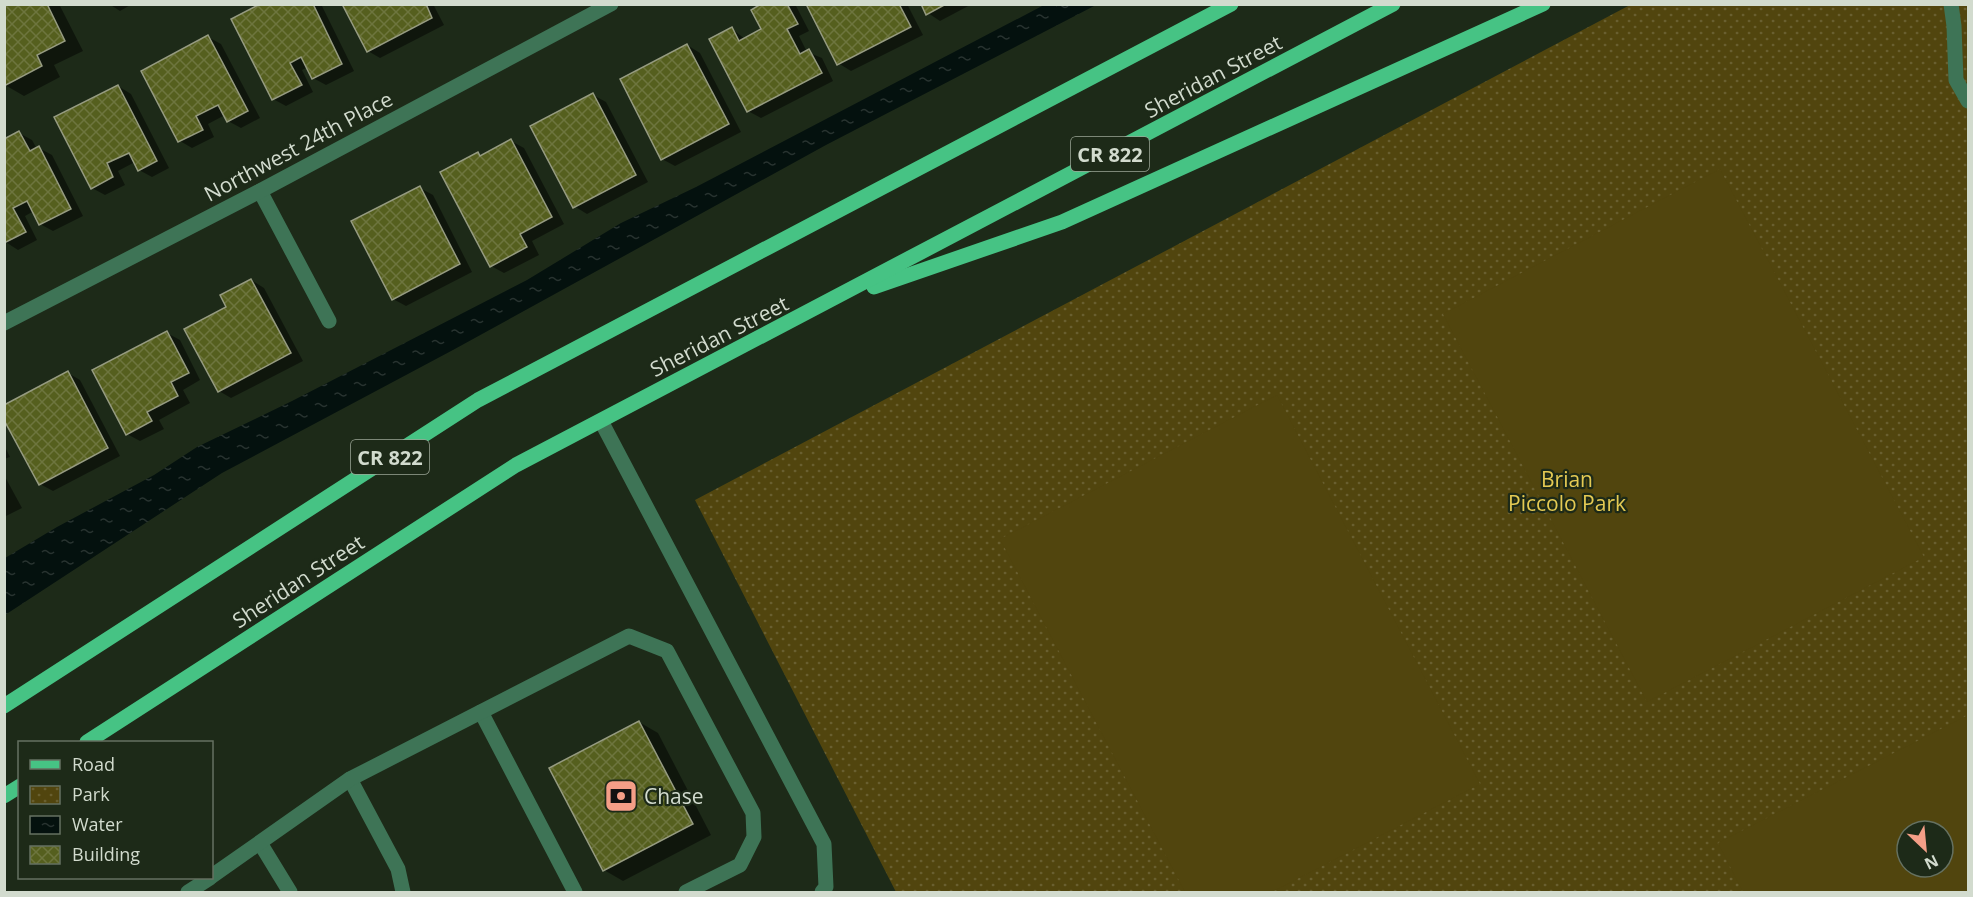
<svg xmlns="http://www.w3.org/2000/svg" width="1973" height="897" font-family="'Open Sans',sans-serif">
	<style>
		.park { fill: url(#park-dots); fill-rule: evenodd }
		.pitch { fill: #51450e; fill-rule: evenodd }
		.water { fill: url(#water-ripples) }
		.shadow { fill: #0007 }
		.building { fill: url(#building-cross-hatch); stroke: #969b81; stroke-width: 1.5 }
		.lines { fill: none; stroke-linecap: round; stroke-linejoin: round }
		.minor { stroke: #3e7456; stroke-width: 15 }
		.major { stroke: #46c384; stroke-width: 15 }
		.labels { text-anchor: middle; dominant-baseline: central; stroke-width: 4.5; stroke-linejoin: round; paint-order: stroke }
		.shield { fill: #1d2a18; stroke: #9ca697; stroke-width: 1.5 }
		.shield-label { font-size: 20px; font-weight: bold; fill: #d2dbce }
		.street-label { font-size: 21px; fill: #d2dbce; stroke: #1d2a18 }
		.park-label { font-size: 21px; fill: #e4ca53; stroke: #1d2a18 }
		.poi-label { font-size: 21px; fill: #d2dbce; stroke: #1d2a18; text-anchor: start }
	</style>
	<defs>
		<pattern id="park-dots" width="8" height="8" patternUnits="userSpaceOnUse" patternTransform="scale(1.5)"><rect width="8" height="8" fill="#51450e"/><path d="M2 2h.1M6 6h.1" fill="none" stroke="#695f30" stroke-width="1.8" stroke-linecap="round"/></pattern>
		<pattern id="water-ripples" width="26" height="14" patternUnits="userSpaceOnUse" patternTransform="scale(1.5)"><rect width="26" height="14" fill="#04110e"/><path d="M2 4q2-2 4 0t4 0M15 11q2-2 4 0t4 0" fill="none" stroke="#283330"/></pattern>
		<pattern id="building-cross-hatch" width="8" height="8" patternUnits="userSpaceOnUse" patternTransform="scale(1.5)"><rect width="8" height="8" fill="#555f1e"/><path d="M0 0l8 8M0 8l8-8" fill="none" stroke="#6d753e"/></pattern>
	</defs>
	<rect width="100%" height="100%" fill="#1d2a18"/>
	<path class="park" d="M 1630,5 L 1968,5 L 1968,892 L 896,892 L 695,500 ZM 1907,831 L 1943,831 L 1943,867 L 1907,867 Z"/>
	<g class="pitch">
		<polygon points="1720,169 1924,557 1647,702 1443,314"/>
		<polygon points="1277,395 1480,784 1272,892 1185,892 1000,539"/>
		<path d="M 1968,715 L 1968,892 L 1743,892 L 1718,843 ZM 1907,831 L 1943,831 L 1943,867 L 1907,867 Z"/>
	</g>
	<polygon class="water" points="1044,5 1096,5 826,145 453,350 222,473 5,615 5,558 57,527 154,475 197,447 292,401 527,280 621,223 696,187"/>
	<g class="shadow">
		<polygon points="4,4 59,4 83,51 54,65 60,77 24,96 5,85"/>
		<polygon points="109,4 132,4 120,11"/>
		<polygon points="263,4 321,4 354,71 326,85 313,78 308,67 302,70 313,92 286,106 273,99"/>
		<polygon points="343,4 433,4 444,25 380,58 368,51"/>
		<polygon points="764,4 795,4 809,31 799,36 807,52 822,58 833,81 761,118 748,111 732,29 745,39 763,30"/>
		<polygon points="808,4 907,4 923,35 851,71 838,63"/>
		<polygon points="923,4 972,4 940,21 928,13"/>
		<polygon points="208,37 221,44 260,118 241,128 228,121 225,115 208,124 214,137 192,148 180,141"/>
		<polygon points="687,45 700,53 741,132 675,166 662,159"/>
		<polygon points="118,86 131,94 169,168 152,177 139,170 135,162 118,171 125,185 105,195 92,188"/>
		<polygon points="593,95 606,102 648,182 587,214 574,206"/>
		<polygon points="19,133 32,140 37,149 39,148 52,155 83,216 53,231 40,224 34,211 25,216 37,240 18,250 4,241"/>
		<polygon points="511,141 524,148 564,224 532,241 539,255 504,273 491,266 478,154 481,156"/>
		<polygon points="420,188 433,195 472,272 406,306 393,299"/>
		<polygon points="251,280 264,288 303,361 231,398 219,391 228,308"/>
		<polygon points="167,333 180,340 200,380 183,390 190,403 159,420 164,429 140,441 127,434"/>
		<polygon points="68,373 80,380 120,456 53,491 40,484"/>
		<polygon points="4,445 10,457 4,459"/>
		<polygon points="4,475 22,508 4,517"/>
		<polygon points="639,722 658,733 711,835 623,881 604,870"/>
	</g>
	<g class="building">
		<polygon points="4,4 47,4 65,41 37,55 42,66 4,86"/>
		<polygon points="260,4 313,4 342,64 312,79 301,57 290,63 302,85 272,100 231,19"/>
		<polygon points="342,4 426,4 432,18 367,52"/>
		<polygon points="761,4 787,4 798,24 787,29 800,54 809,49 822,73 747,112 709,39 732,27 739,41 761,29 751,10"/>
		<polygon points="806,4 899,4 911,27 837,65"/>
		<polygon points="921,4 946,4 926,15"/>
		<polygon points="208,35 248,111 227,122 218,105 196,116 203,130 178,142 141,71"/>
		<polygon points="687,44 729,124 661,160 620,79"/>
		<polygon points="118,85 157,161 138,171 129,153 107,163 113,177 91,189 54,117"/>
		<polygon points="593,93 636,175 573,208 530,126"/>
		<polygon points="19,131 30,151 39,146 71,209 39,225 27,201 13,208 26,232 4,243 4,139"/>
		<polygon points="511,139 552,217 520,234 527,247 490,267 440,172 478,152 480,156"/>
		<polygon points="420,186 460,264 392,300 351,221"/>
		<polygon points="251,279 291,353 218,392 184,329 226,307 220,295"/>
		<polygon points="167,331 189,373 171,382 178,396 147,412 152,421 126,435 92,370"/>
		<polygon points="68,371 108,448 39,485 4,420 4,405"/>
		<polygon points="639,721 693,824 603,871 549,768"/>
	</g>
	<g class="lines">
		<g class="minor">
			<polyline points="1951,4 1954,26 1956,80 1968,101"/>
			<polyline points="260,191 329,321"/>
			<polyline points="4,323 260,191 611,4"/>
			<polyline points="601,421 824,844 826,887 822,892"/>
			<polyline points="481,712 575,892"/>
			<polyline points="350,779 398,869 403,892"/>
			<polyline points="260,843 290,892"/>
			<polyline points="212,876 350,779 629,636 667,651 753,813 754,837 740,865 686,892"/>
			<polyline points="188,892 210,878"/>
		</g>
		<g class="major">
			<polyline points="874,287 1062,222 1543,4"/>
			<polyline points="4,706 478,400 1231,4"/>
			<polyline points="87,742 516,465 1393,4"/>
			<polyline points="4,796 20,786"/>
		</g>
	</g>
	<defs>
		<symbol id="bank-square" viewBox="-11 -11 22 22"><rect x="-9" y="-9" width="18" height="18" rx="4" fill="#f49e87" stroke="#1d2a18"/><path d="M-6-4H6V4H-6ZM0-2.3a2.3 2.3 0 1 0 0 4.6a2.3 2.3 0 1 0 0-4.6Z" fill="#111"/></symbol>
	</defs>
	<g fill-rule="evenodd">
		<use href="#bank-square" x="602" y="777" width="38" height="38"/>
	</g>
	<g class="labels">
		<g class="shield">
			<rect x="1071" y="137" width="78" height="34" rx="4.5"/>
			<rect x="351" y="440" width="78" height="34" rx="4.5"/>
		</g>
		<g class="shield-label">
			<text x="1110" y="154">CR 822</text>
			<text x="390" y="457">CR 822</text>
		</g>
		<g class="street-label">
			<text transform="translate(1213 76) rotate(-28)">Sheridan Street</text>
			<text transform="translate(298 146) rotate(-28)">Northwest 24th Place</text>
			<text transform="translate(719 336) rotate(-27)">Sheridan Street</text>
			<text transform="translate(298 581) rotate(-33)">Sheridan Street</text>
		</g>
		<g class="park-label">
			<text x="1567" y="479">Brian<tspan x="1567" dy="24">Piccolo Park</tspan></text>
		</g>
		<g class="poi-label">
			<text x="644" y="796">Chase</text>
		</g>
	</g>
	<rect width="1973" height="897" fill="none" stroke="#d2dbce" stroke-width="12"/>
	<rect x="18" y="741" width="195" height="138" fill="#1d2a18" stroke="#657161" stroke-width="1.5"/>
	<rect x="30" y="760" width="30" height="9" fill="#46c384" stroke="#657161" stroke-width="1.5"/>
	<text x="72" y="771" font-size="18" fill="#d2dbce">Road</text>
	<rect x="30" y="786" width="30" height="18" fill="url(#park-dots)" stroke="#657161" stroke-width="1.5"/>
	<text x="72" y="801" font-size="18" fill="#d2dbce">Park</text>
	<rect x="30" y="816" width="30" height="18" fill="url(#water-ripples)" stroke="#657161" stroke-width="1.5"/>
	<text x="72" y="831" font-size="18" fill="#d2dbce">Water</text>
	<rect x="30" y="846" width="30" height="18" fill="url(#building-cross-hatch)" stroke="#657161" stroke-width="1.5"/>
	<text x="72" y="861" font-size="18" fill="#d2dbce">Building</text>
	<g transform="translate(1925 849) rotate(154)"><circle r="28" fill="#1d2a18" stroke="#657161" stroke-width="1.5"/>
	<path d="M0-4.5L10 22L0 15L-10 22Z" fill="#f49e87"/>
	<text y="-9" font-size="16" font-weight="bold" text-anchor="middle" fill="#d2dbce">N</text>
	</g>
</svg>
